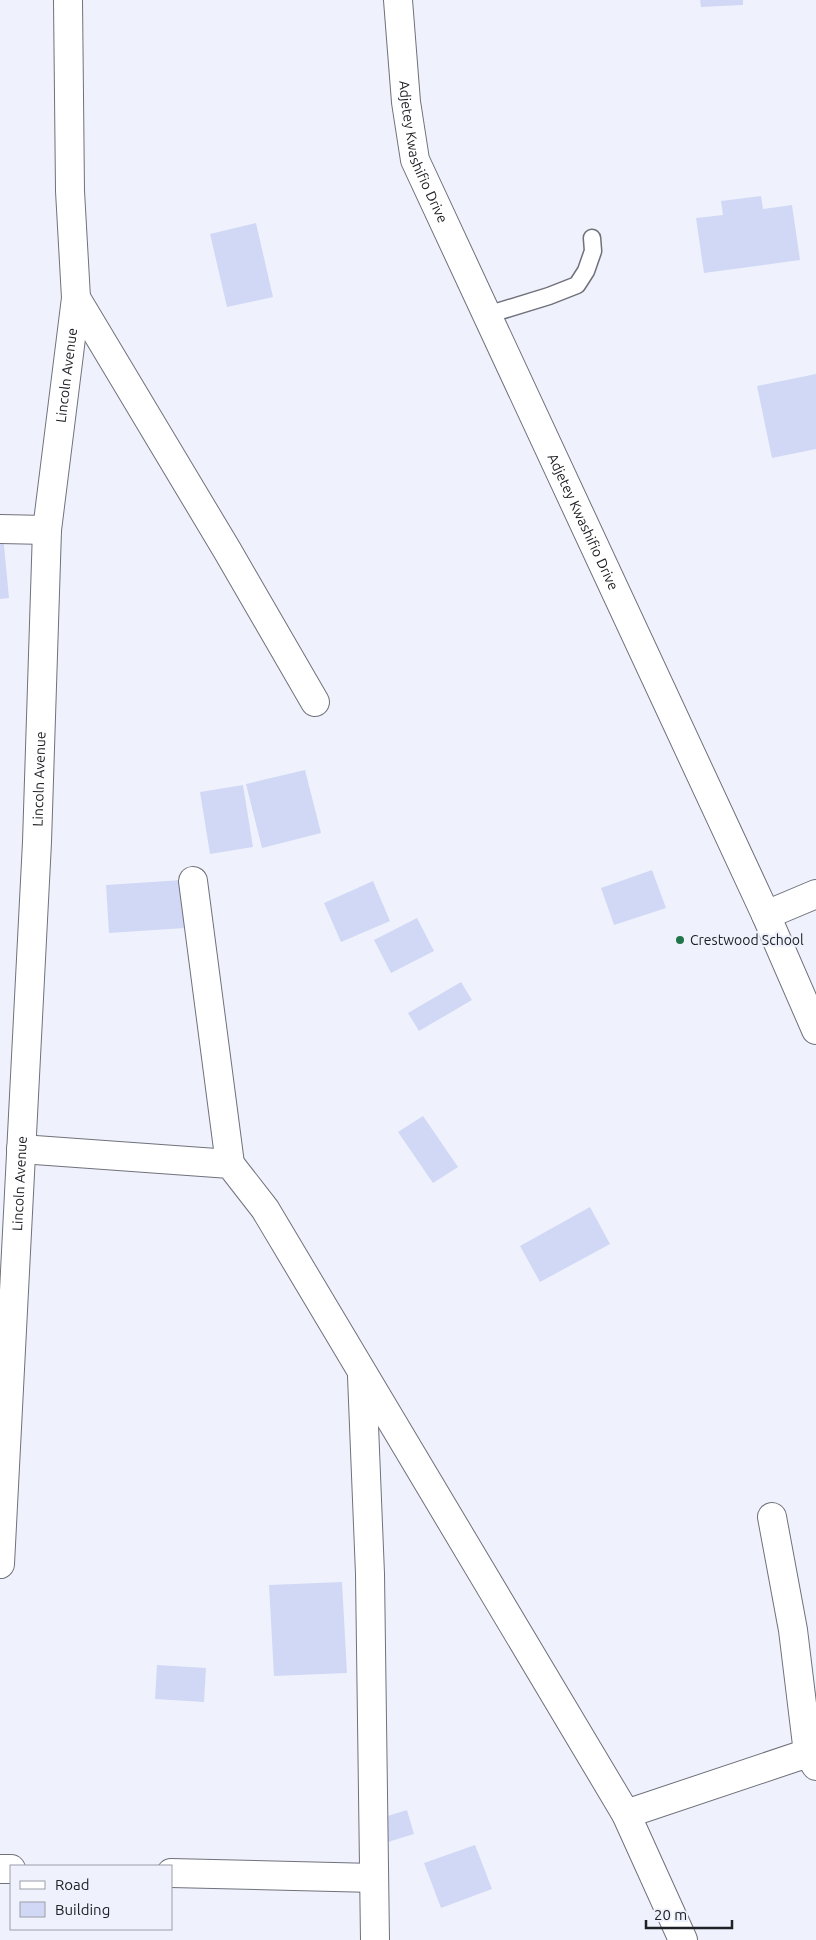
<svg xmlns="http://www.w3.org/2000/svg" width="816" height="1940" font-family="Ubuntu,sans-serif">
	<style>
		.building { fill: #d1d8f5 }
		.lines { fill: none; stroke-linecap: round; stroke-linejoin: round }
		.service-casing { stroke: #6f717b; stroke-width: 19 }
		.minor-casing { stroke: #6f717b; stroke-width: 30 }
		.service { stroke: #fff; stroke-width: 16 }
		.minor { stroke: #fff; stroke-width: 28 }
		.poi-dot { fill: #20764a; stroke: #eff2fd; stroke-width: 2 }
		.labels { text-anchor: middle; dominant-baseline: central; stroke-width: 4.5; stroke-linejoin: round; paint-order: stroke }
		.street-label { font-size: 14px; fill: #202125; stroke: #eff2fd }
		.poi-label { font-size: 14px; fill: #202125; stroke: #eff2fd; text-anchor: start }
	</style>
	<rect width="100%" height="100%" fill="#eff2fd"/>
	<g class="building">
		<polygon points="700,0 743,0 743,5 701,7"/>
		<polygon points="761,196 763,209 792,205 800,260 704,273 696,218 723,215 721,201"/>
		<polygon points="256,223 273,297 227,307 210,234"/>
		<polygon points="816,374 816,449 772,458 757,386"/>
		<polygon points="0,535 3,535 9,598 0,599"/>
		<polygon points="305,770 321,833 262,848 246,784"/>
		<polygon points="243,785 253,847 210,854 200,792"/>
		<polygon points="652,870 666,908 614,925 601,888"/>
		<polygon points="182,880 185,928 109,933 106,885"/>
		<polygon points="373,881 390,921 341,942 324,903"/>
		<polygon points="417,918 434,951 391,973 374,940"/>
		<polygon points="461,982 472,1000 419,1031 408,1013"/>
		<polygon points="423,1116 458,1167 433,1183 398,1132"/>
		<polygon points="590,1207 610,1244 540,1282 520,1246"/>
		<polygon points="342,1582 347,1673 274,1676 269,1585"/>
		<polygon points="157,1665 206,1668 204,1702 155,1699"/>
		<polygon points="407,1810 414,1834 388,1842 381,1818"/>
		<polygon points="475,1845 492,1889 441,1908 424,1863"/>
	</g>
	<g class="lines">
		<defs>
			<polyline id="service" points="487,315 549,296 577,285 586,271 593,251 592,238"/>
			<g id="minor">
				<path id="s1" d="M 398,0 L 406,102 L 415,160 L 766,915 L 816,1030"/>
				<polyline points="76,298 227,550 315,702"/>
				<polyline points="0,529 47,530"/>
				<polyline points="193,881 230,1164"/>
				<polyline points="766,915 816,894"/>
				<polyline points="21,1149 230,1164 265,1209 626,1814 683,1940"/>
				<polyline points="362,1376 370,1574 375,1940"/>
				<polyline points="772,1517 793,1630 808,1753"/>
				<path id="s2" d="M 0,1564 L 37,842 L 47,530 L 76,298 L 70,191 L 68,0"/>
				<polyline points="626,1814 808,1753 816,1766"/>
				<polyline points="0,1869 11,1869"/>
				<polyline points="171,1873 374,1878"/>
			</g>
		</defs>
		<use href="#service" class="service-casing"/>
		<use href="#minor" class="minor-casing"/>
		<use href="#service" class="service"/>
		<use href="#minor" class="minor"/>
	</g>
	<circle class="poi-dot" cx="680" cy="940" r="5"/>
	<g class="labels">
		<g class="street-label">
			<text stroke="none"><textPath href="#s1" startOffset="155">Adjetey Kwashifio Drive</textPath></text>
			<text stroke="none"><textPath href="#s2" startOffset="1191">Lincoln Avenue</textPath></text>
			<text stroke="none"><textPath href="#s1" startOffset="560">Adjetey Kwashifio Drive</textPath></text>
			<text stroke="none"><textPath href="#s2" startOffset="786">Lincoln Avenue</textPath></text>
			<text stroke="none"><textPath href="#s2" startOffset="381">Lincoln Avenue</textPath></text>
		</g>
		<g class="poi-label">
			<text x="690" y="940">Crestwood School</text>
		</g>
	</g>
	<rect x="10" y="1865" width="162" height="65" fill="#eff2fd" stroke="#9c9ea7"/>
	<rect x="20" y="1881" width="25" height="8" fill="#ffffff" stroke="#9c9ea7"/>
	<text x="55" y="1890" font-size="15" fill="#202125">Road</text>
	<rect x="20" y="1902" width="25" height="15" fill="#d1d8f5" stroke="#9c9ea7"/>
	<text x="55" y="1915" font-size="15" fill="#202125">Building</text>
	<path d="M646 1920v8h86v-8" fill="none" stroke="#202125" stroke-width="2.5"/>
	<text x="654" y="1920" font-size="15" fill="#202125" stroke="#eff2fd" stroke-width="4" paint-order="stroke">20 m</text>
</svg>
